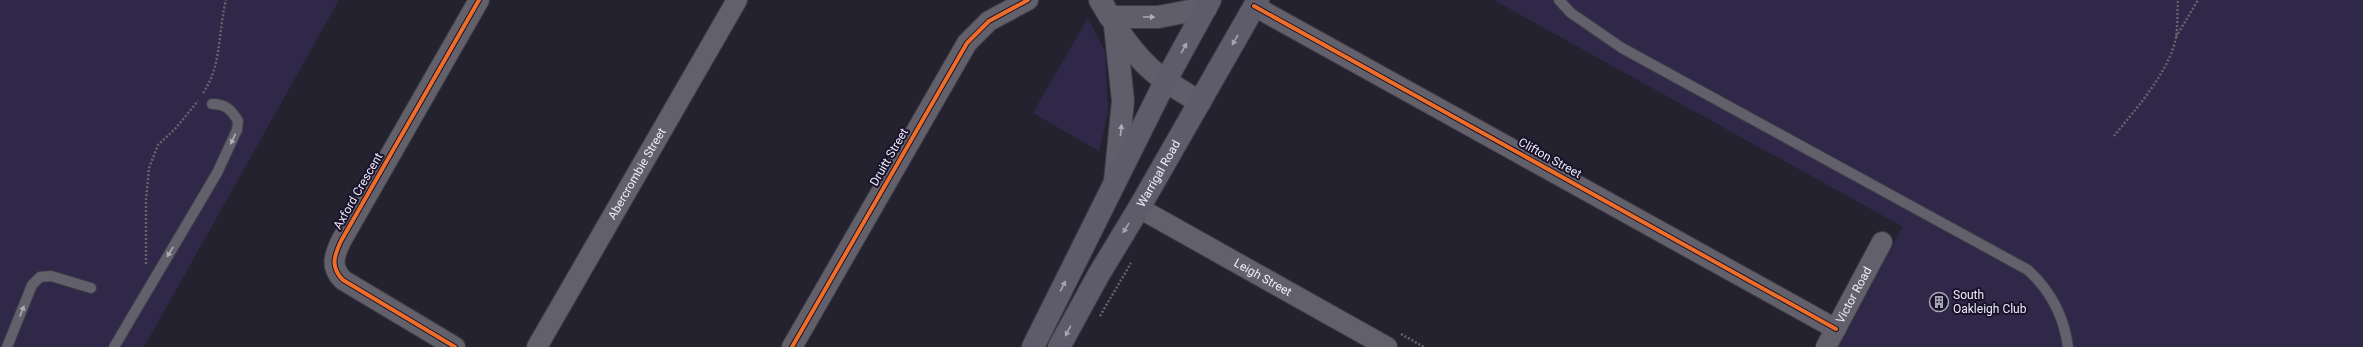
<svg xmlns="http://www.w3.org/2000/svg" width="2363" height="347" font-family="Roboto,sans-serif">
	<style>
		.green { fill: #302849 }
		.lines { fill: none; stroke-linecap: round; stroke-linejoin: round }
		.service-casing { stroke: #3f3c47; stroke-width: 12 }
		.minor-casing { stroke: #3f3c47; stroke-width: 22 }
		.secondary-casing { stroke: #3f3c47; stroke-width: 24 }
		.trunk-casing { stroke: #3f3c47; stroke-width: 24 }
		.path { stroke: #64626b; stroke-width: 2.5; stroke-dasharray: 2 2; stroke-linecap: butt }
		.service { stroke: #62606a; stroke-width: 10 }
		.minor { stroke: #62606a; stroke-width: 20 }
		.secondary { stroke: #615e6b; stroke-width: 22 }
		.trunk { stroke: #5e5b6a; stroke-width: 22 }
		.cycleway-casing { stroke: #19132a; stroke-width: 6 }
		.cycleway { stroke: #ee6e29; stroke-width: 4 }
		.oneway { fill: #afacba }
		.oneway2 { fill: #a6a3b2 }
		.labels { text-anchor: middle; dominant-baseline: central; stroke-width: 4; stroke-linejoin: round; paint-order: stroke }
		.street-label { font-size: 12px; fill: #eeebfb; stroke: #19132a }
		.poi-label { font-size: 12px; fill: #eeebfb; stroke: #19132a; text-anchor: start }
	</style>
	<rect width="100%" height="100%" fill="#25222f"/>
	<g class="green">
		<polygon points="0,0 339,0 144,347 0,347"/>
		<polygon points="1494,0 2363,0 2363,347 1835,347 1903,227"/>
		<polygon points="1088,18 1105,51 1108,113 1099,151 1033,113"/>
	</g>
	<g class="lines">
		<defs>
			<g id="service">
				<path d="M 1559,0 L 1571,13 L 1622,48 L 2028,270 C 2051,291 2064,316 2068,347"/>
				<polyline points="7,347 32,285 40,277 51,276 91,288"/>
				<path d="M 114,347 L 217,173 L 237,130 L 238,121 C 231,109 225,104 212,104"/>
			</g>
			<g id="minor">
				<polyline points="1254,6 1836,329"/>
				<path id="s1" d="M 1139,208 L 1387,347"/>
				<path d="M 455,347 L 343,280 C 330,267 334,256 341,241 L 479,0"/>
				<path id="s2" d="M 537,347 L 737,0"/>
				<polyline points="792,347 967,43 989,21 1028,0"/>
				<path id="s3" d="M 1826,347 L 1882,242"/>
			</g>
			<g id="secondary">
				<polyline points="1100,0 1110,17 1158,17 1206,8"/>
				<polyline points="1115,25 1123,101 1115,181"/>
				<path d="M 1115,26 C 1143,67 1158,78 1200,102"/>
			</g>
			<g id="trunk">
				<polyline points="1033,347 1165,82 1210,0"/>
				<path id="s4" d="M 1059,347 L 1099,274 L 1139,208 L 1258,0"/>
			</g>
		</defs>
		<use href="#service" class="service-casing"/>
		<use href="#minor" class="minor-casing"/>
		<use href="#secondary" class="secondary-casing"/>
		<use href="#trunk" class="trunk-casing"/>
		<g class="path">
			<polyline points="2176,37 2198,0"/>
			<path d="M 203,93 C 222,66 218,31 226,0"/>
			<path d="M 2114,136 C 2135,110 2170,71 2176,37 C 2178,25 2177,12 2178,0"/>
			<polyline points="146,264 146,200 149,168 158,145 175,129 198,101"/>
			<polyline points="1100,316 1131,263"/>
			<polyline points="1401,334 1424,347"/>
		</g>
		<use href="#service" class="service"/>
		<use href="#minor" class="minor"/>
		<use href="#secondary" class="secondary"/>
		<use href="#trunk" class="trunk"/>
		<defs>
			<g id="cycleway">
				<polyline points="1254,6 1836,329"/>
				<path d="M 455,347 L 343,280 C 330,267 334,256 341,241 L 479,0"/>
				<polyline points="792,347 967,43 989,21 1028,0"/>
			</g>
		</defs>
		<use href="#cycleway" class="cycleway-casing"/>
		<use href="#cycleway" class="cycleway"/>
	</g>
	<defs><path id="oneway-solid" d="M-6-.8H1V-3.2L6.5 0L1 3.2V.8H-6Z"/></defs>
	<g class="oneway">
		<use href="#oneway-solid" transform="translate(1149 17)"/>
		<use href="#oneway-solid" transform="translate(1121 130) rotate(-84)"/>
		<use href="#oneway-solid" transform="translate(233 139) rotate(115)"/>
		<use href="#oneway-solid" transform="translate(170 252) rotate(121)"/>
		<use href="#oneway-solid" transform="translate(22 311) rotate(-69)"/>
	</g>
	<g class="oneway2">
		<use href="#oneway-solid" transform="translate(1235 40) rotate(120)"/>
		<use href="#oneway-solid" transform="translate(1184 48) rotate(-61)"/>
		<use href="#oneway-solid" transform="translate(1126 228) rotate(122)"/>
		<use href="#oneway-solid" transform="translate(1063 286) rotate(-63)"/>
		<use href="#oneway-solid" transform="translate(1068 331) rotate(118)"/>
	</g>
	<defs>
		<symbol id="building-ring" viewBox="-11 -11 22 22"><circle r="9.5" fill="#19132a" stroke="#a8a5b4" stroke-width="1.5"/><path d="M-4-6H4V6H1V3H-1V6H-4ZM-2.5-4.3h1.7v1.8h-1.7ZM.8-4.3h1.7v1.8H.8ZM-2.5-1h1.7V.8h-1.7ZM.8-1h1.7V.8H.8Z" fill="#a8a5b4"/></symbol>
	</defs>
	<g fill-rule="evenodd">
		<use href="#building-ring" x="1928" y="291" width="22" height="22"/>
	</g>
	<g class="labels">
		<g class="street-label">
			<text transform="translate(889 157) rotate(-60)">Druitt Street</text>
			<text transform="translate(1550 158) rotate(29)">Clifton Street</text>
			<text stroke="none"><textPath href="#s2" startOffset="200">Abercrombie Street</textPath></text>
			<text stroke="none"><textPath href="#s4" startOffset="200">Warrigal Road</textPath></text>
			<text transform="translate(358 191) rotate(-60)">Axford Crescent</text>
			<text stroke="none"><textPath href="#s1" startOffset="142">Leigh Street</textPath></text>
			<text stroke="none"><textPath href="#s3" startOffset="59">Victor Road</textPath></text>
		</g>
		<g class="poi-label">
			<text x="1953" y="295">South<tspan x="1953" dy="14">Oakleigh Club</tspan></text>
		</g>
	</g>
</svg>
